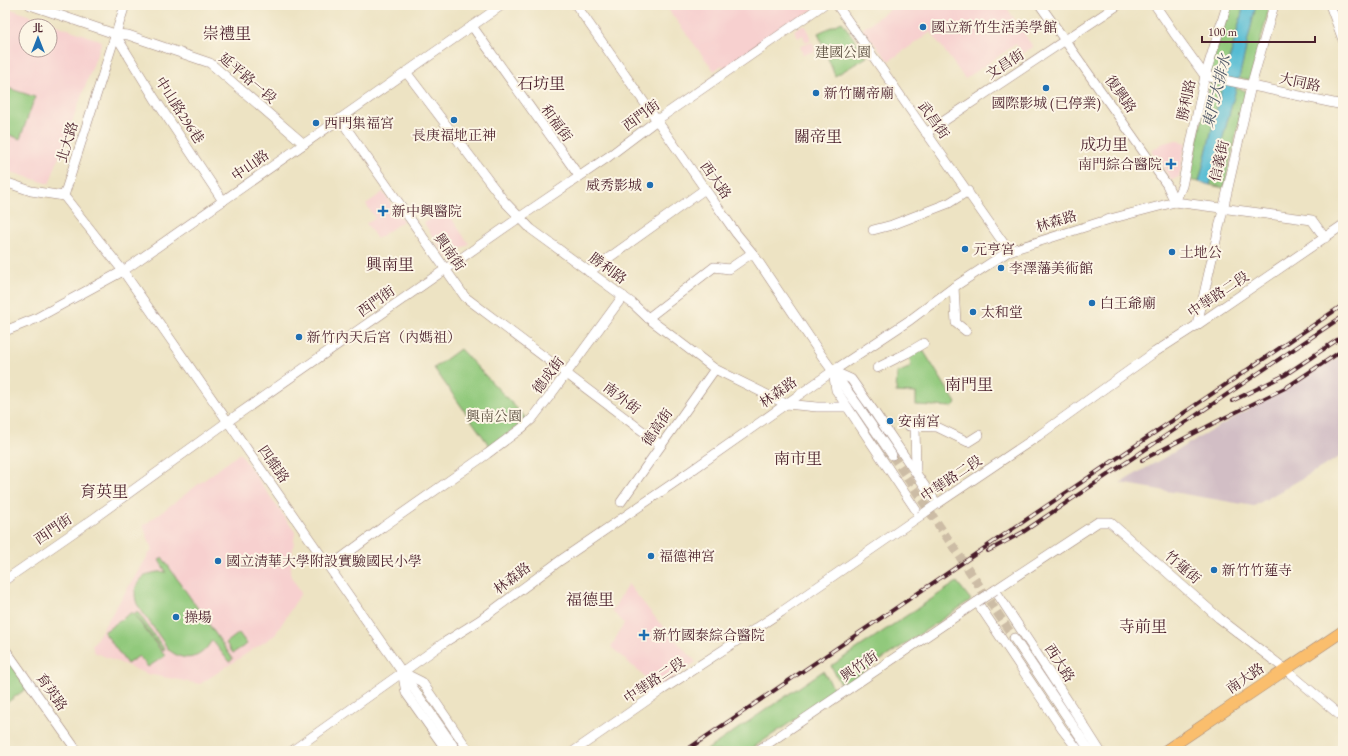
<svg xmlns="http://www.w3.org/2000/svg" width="1348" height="756" font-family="'EB Garamond','Noto Serif TC',serif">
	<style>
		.built { fill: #f7d0cf; fill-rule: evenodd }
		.industrial { fill: #d2bec5 }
		.green { fill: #91c97c; stroke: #6e7454 }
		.water { fill: #55bcd3; stroke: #506e7f }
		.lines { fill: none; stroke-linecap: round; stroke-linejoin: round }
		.minor-tunnel { stroke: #ccbca5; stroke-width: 9; stroke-dasharray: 9 4.5; stroke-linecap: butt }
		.minor-casing { stroke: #9c8177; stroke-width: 10 }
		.major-casing { stroke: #9c8177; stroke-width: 12 }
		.minor { stroke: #fff; stroke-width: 9 }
		.major { stroke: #fabe6d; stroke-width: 11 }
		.rail-casing { stroke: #4a1f2b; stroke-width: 4 }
		.rail { stroke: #fcf5e5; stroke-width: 2.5; stroke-dasharray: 8; stroke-linecap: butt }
		.minor-bridge-casing { stroke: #9c8177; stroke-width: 10; stroke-linecap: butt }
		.minor-bridge { stroke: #fff; stroke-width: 9 }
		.poi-dot { fill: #1f6fb2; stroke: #fcf5e5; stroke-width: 1.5 }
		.labels { text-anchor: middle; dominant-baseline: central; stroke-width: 4; stroke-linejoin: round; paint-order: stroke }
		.poi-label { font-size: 14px; fill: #4a1f2b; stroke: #fcf5e5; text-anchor: start }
		.park-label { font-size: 14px; fill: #5f5243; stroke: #fcf5e5 }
		.street-label { font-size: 14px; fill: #4a1f2b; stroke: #fcf5e5 }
		.water-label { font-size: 15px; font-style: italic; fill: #4e5666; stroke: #fcf5e5 }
		.quarter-label { font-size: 16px; fill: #4a1f2b; stroke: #fcf5e5 }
	</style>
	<rect width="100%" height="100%" fill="#fcf5e5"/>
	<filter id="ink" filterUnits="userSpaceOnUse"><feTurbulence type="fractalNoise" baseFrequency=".025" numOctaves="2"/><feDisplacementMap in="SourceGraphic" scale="8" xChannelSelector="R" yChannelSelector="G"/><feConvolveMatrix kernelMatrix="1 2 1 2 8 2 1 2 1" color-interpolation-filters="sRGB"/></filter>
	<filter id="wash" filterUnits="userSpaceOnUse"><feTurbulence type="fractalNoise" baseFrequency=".012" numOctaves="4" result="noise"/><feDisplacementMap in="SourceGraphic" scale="16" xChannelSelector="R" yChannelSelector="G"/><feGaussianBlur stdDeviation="0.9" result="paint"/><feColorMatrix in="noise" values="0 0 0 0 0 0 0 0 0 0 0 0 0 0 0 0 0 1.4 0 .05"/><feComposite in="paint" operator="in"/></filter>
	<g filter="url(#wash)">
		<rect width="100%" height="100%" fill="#ede3c3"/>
		<g class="built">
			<polygon points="665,5 821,5 768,37 725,69 722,65 714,71"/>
			<polygon points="896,5 1005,5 1033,47 1022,54 1016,44 965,79 931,32 889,61 862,29"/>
			<path d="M 5,7 L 102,41 L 49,184 L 5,170 ZM 26,26 L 50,26 L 50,50 L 26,50 Z"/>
			<polygon points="802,25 805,26 807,28 811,41 805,42 803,35 798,38 794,30"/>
			<polygon points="813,42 815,51 803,55 800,46"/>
			<polygon points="1176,140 1186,143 1179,177 1172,180 1151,151 1163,143"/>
			<polygon points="383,192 403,221 377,239 366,223 375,218 366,204"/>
			<polygon points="445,209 469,244 447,258 424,223"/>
			<polygon points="240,453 295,532 290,574 301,593 275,635 200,684 147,674 94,652 92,646 152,549 143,526"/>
			<polygon points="628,584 658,621 696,662 661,686 646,678 611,647 624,623 612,611"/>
		</g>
		<polygon class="industrial" points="1343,355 1343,455 1254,506 1120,483"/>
		<g class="green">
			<polygon points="1230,5 1244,5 1225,75 1210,72"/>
			<polygon points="1256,5 1270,5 1250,80 1239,78"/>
			<polygon points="842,22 867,57 835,76 818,33"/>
			<polygon points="1210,82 1223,84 1199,182 1189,180"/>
			<polygon points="5,87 35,97 20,139 5,133"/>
			<polygon points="1236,88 1246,91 1224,188 1210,185"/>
			<polygon points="921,347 956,403 952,407 916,405 916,393 896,392 897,373 911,367 910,360 907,355"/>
			<polygon points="460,349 525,417 521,423 491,448 434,368"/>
			<path d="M 162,557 L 233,659 L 229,662 L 212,640 C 202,658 186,664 169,650 L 137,604 C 129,582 147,570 166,572 L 159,560 Z"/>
			<polygon points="957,582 971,600 842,686 831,666"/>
			<polygon points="137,611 165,650 163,651 134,614"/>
			<polygon points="132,612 165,656 148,667 139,656 127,664 104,632"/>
			<polygon points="239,633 247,644 233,653 226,643"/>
			<polygon points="5,650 30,686 5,704"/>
			<polygon points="823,671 836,692 748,751 705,751"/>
		</g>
		<polygon class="water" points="1244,5 1256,5 1239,78 1210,185 1199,182 1223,84"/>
	</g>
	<g filter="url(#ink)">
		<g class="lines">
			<polyline class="minor-tunnel" points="892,455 1014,638"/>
			<defs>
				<g id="minor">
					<polyline points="30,5 115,34 128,35 210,63 304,144"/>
					<polyline points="576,5 705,189 736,233 754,255 824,359 859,407 892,455"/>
					<polyline points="837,5 1009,251"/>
					<polyline points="1040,5 1167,185 1175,202"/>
					<polyline points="1155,5 1174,33 1205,76 1343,105"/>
					<polyline points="1330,5 1343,40"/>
					<polyline points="472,26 579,176"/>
					<polyline points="115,34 155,99 223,201"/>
					<polyline points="406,72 504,201 531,229 632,303 648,318 715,369 786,404 817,407 847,407"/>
					<polyline points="340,119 465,297 661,445"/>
					<polyline points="926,133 1118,5"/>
					<polyline points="5,182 31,191 64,196"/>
					<polyline points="64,196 123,271 457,751"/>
					<polyline points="64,196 125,5"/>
					<polyline points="1175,202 1182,186 1205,76 1227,5"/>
					<polyline points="873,230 892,225 949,203 968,191"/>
					<polyline points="589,272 705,189"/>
					<polyline points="954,287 956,323 966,331"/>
					<polyline points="648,318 714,267 729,269 752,253"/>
					<polyline points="1197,325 1251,86 1274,5"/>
					<polyline points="5,331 35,319 123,271 502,5"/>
					<polyline points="877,368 907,353 924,343"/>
					<polyline points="833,371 851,379 873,410 937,504 1038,436 1155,352 1197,325 1343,225"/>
					<polyline points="909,426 937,427 968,442 979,435"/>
					<polyline points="915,426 916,472"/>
					<polyline points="621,502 715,369"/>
					<polyline points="329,567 383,527 487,454 522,428 532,419 549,397 623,296"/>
					<polyline points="5,580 93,519 227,422 520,217 608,157 657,120 823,5"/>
					<polyline points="1014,638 1090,751"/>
					<polyline points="5,649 77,751"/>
					<polyline points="404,673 422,682 469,751"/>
					<polyline points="403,676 406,693 447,751"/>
					<polyline points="292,751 445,642 480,620 561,560 678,480 833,371 910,320 954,287 1009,251 1110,219 1175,202 1312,220 1325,238"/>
					<polyline points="574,751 662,690 781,612 920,516 836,390 833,371"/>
					<polyline points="757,751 977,602 1062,729 1079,751"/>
					<polyline points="1100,751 1079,718 995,590 1098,522 1110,522 1219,618 1285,669 1343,718"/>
				</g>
				<polyline id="major" points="1165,751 1343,631"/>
			</defs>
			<use href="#minor" class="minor-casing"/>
			<use href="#major" class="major-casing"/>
			<use href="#minor" class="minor"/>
			<use href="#major" class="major"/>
			<defs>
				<g id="rail">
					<polyline points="1232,401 1285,375 1343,336"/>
					<polyline points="1142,460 1222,419 1287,387 1343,350"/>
					<polyline points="988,551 1023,532 1343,316"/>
					<polyline points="685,751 1343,305"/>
				</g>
			</defs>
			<use href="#rail" class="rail-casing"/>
			<use href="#rail" class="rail"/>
			<defs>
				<g id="minor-bridge">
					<polyline points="920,516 937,504"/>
					<polyline points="977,602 995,590"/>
				</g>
			</defs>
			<use href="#minor-bridge" class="minor-bridge-casing"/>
			<use href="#minor-bridge" class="minor-bridge"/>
		</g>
	</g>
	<g class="poi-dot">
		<circle cx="923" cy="27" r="4"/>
		<circle cx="1046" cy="88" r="4"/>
		<circle cx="816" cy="93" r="4"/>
		<circle cx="454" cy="120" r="4"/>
		<circle cx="316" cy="123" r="4"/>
		<path d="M1169 158h4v4h4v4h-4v4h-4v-4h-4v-4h4z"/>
		<circle cx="650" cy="185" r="4"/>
		<path d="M381 205h4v4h4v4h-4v4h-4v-4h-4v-4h4z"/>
		<circle cx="965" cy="249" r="4"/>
		<circle cx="1172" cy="252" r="4"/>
		<circle cx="1001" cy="268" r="4"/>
		<circle cx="1092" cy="303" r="4"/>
		<circle cx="973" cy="312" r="4"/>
		<circle cx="299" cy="337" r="4"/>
		<circle cx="890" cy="421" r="4"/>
		<circle cx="651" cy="556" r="4"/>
		<circle cx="218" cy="561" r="4"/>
		<circle cx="1214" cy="570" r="4"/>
		<circle cx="176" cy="617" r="4"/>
		<path d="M642 629h4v4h4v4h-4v4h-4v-4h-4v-4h4z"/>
	</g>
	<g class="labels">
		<g class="poi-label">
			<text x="931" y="27">國立新竹生活美學館</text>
			<text x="824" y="93">新竹關帝廟</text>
			<text x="1046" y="103" text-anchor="middle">國際影城 (已停業)</text>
			<text x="324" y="123">西門集福宮</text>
			<text x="454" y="135" text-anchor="middle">長庚福地正神</text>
			<text x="1162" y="164" text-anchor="end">南門綜合醫院</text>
			<text x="642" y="185" text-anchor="end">威秀影城</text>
			<text x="392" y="211">新中興醫院</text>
			<text x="973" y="249">元亨宮</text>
			<text x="1180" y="252">土地公</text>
			<text x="1009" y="268">李澤藩美術館</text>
			<text x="1100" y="303">白王爺廟</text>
			<text x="981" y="312">太和堂</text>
			<text x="307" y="337">新竹內天后宮（內媽祖）</text>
			<text x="898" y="421">安南宮</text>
			<text x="659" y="556">福德神宮</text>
			<text x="226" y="561">國立清華大學附設實驗國民小學</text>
			<text x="1222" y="570">新竹竹蓮寺</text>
			<text x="184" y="617">操場</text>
			<text x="653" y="635">新竹國泰綜合醫院</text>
		</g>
		<g class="park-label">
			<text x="843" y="52">建國公園</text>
			<text x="494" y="416">興南公園</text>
		</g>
		<g class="street-label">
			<text transform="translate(1005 64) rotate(-33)">文昌街</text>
			<text transform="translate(248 78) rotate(40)">延平路一段</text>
			<text transform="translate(1300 82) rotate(12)">大同路</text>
			<text transform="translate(1121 94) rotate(55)">復興路</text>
			<text transform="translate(1186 100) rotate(-78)">勝利路</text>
			<text transform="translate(180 110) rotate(57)">中山路296巷</text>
			<text transform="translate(641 115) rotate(-36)">西門街</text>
			<text transform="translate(934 120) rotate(55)">武昌街</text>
			<text transform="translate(557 123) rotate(54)">和福街</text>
			<text transform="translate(67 142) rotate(-73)">北大路</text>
			<text transform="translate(1219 161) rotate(-77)">信義街</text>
			<text transform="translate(250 165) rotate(-35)">中山路</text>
			<text transform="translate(716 180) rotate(55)">西大路</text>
			<text transform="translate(1056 221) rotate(-17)">林森路</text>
			<text transform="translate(450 252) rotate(55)">興南街</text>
			<text transform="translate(608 268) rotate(36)">勝利路</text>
			<text transform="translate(1218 294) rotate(-34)">中華路二段</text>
			<text transform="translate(376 301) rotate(-35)">西門街</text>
			<text transform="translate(548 375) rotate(-53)">德成街</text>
			<text transform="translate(778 392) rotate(-35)">林森路</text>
			<text transform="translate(622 398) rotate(38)">南外街</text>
			<text transform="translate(657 427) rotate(-55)">德高街</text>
			<text transform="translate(274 464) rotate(55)">四維路</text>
			<text transform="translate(951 478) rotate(-34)">中華路二段</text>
			<text transform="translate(53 529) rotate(-34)">西門街</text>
			<text transform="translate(1183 567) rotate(41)">竹蓮街</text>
			<text transform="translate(512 578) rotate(-37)">林森路</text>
			<text transform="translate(1060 663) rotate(57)">西大路</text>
			<text transform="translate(859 666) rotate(-34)">興竹街</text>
			<text transform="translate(1245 678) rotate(-34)">南大路</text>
			<text transform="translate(654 680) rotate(-34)">中華路二段</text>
			<text transform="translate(52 692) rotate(55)">育英路</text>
		</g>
		<g class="water-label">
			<text transform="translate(1216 91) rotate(-76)">東門大排水</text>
		</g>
		<g class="quarter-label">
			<text x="227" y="33">崇禮里</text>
			<text x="541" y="83">石坊里</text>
			<text x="818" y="136">關帝里</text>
			<text x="1104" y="144">成功里</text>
			<text x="390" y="264">興南里</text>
			<text x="969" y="384">南門里</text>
			<text x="798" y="458">南市里</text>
			<text x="104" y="491">育英里</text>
			<text x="590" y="599">福德里</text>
			<text x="1143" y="626">寺前里</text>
		</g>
	</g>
	<rect width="1348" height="756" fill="none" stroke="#fcf5e5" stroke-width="20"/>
	<g transform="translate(38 38)"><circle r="19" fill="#fcf5e5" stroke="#b59f9b"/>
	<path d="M0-3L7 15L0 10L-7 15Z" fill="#1f6fb2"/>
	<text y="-6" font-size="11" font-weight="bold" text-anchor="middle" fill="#4a1f2b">北</text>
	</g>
	<path d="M1202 36v6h113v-6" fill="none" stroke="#4a1f2b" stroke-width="2"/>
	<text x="1208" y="36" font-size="12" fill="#4a1f2b" stroke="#fcf5e5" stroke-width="3" paint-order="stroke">100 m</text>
</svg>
